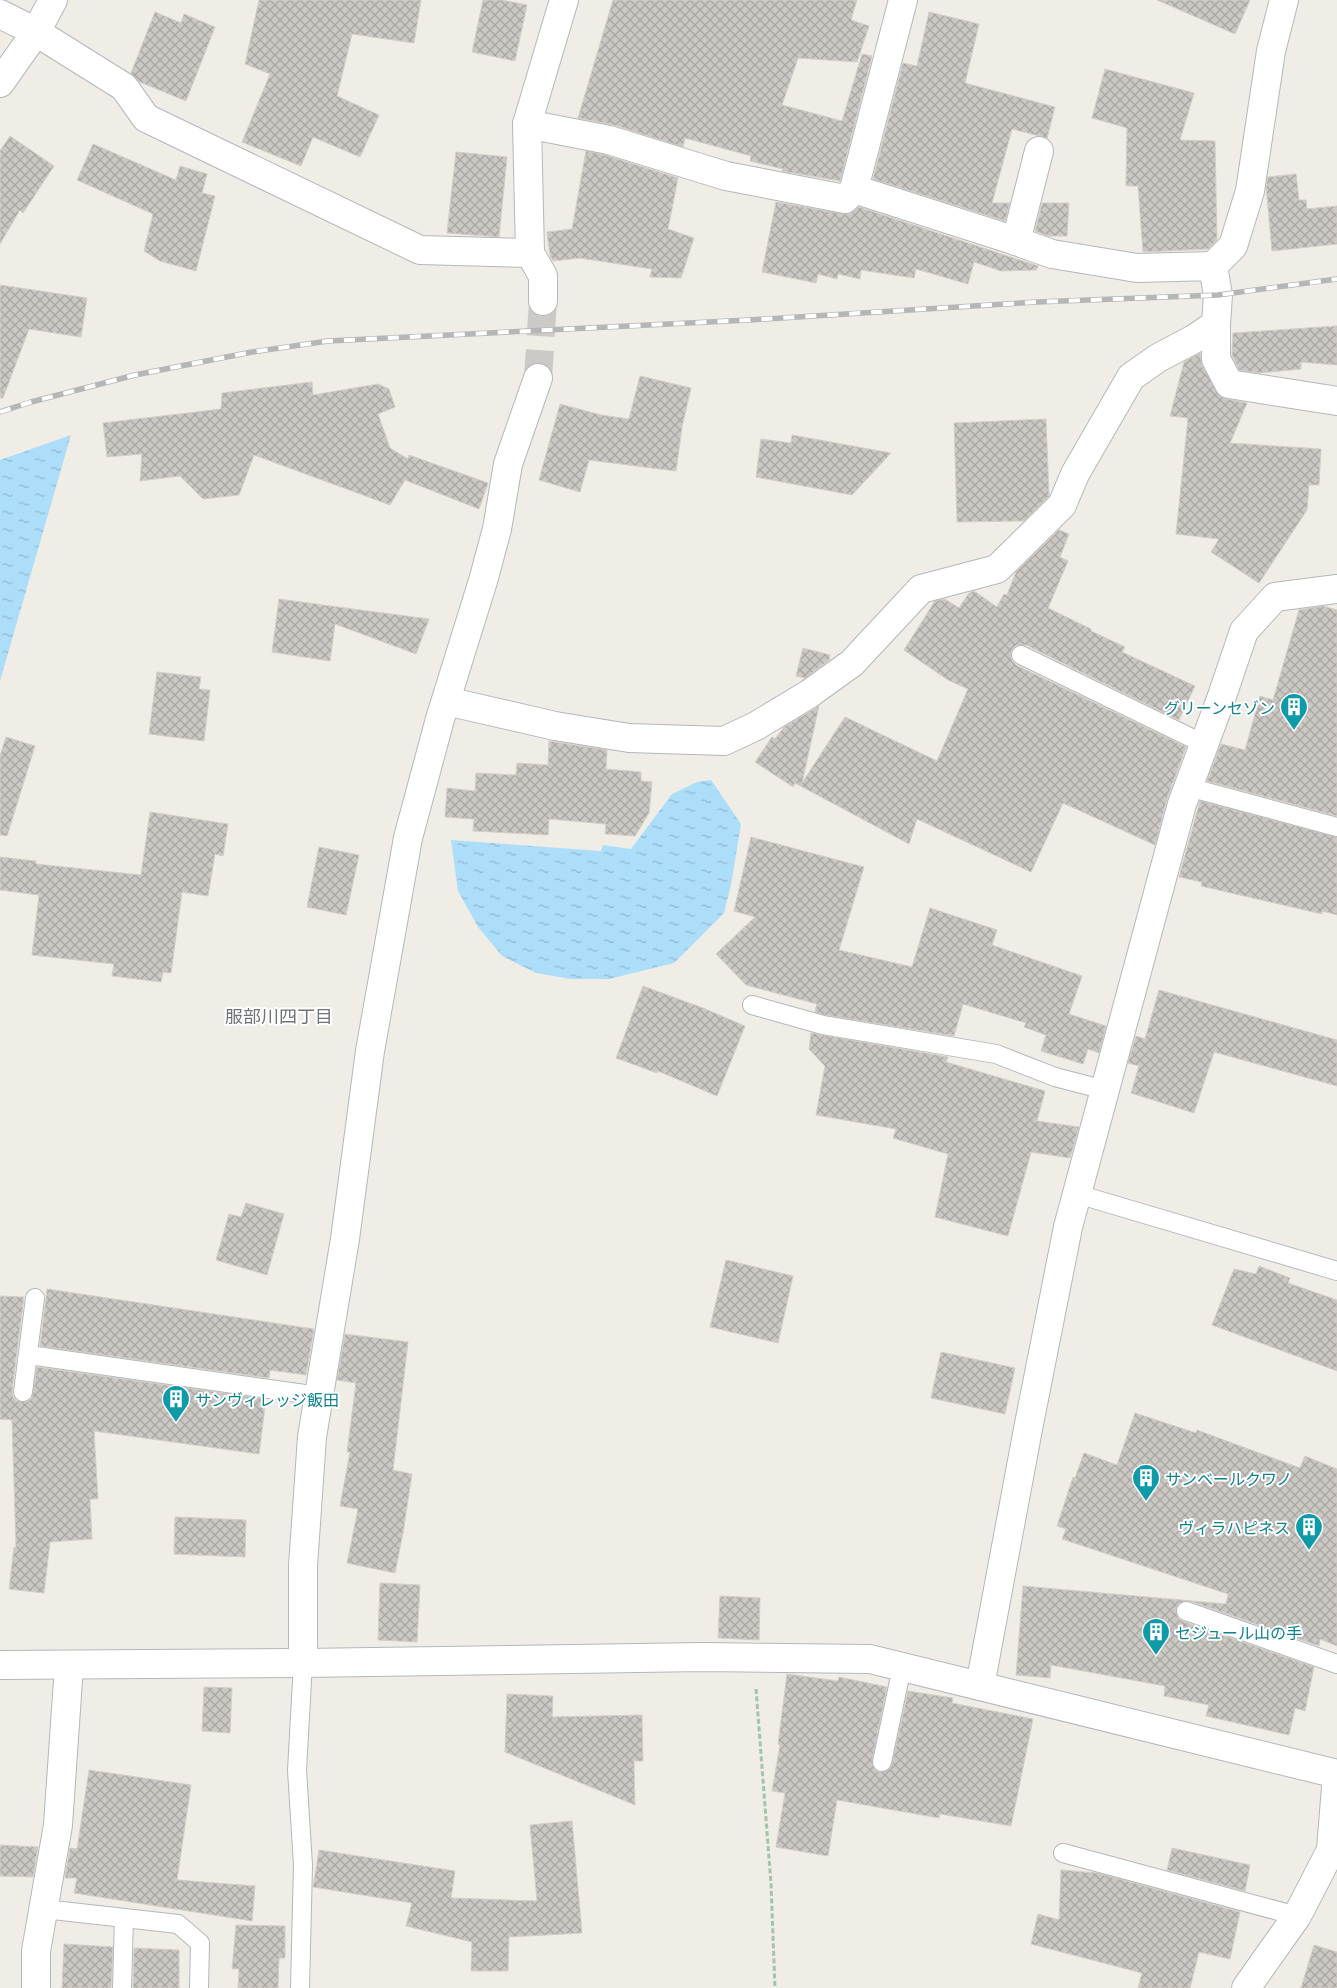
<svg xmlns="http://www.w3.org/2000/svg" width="1337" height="1988" font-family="Lato,'Noto Sans JP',sans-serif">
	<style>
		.water { fill: url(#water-ripples) }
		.building { fill: url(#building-cross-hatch); stroke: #d4cfc5 }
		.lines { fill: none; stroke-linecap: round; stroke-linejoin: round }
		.street-tunnel { stroke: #cccac7; stroke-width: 28; stroke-dasharray: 28 14; stroke-linecap: butt }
		.lane-casing { stroke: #b4b7bb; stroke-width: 20 }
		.street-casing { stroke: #b4b7bb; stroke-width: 30 }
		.path { stroke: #9ec7a7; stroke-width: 3; stroke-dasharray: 5 2.5; stroke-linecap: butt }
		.lane { stroke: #fff; stroke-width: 18 }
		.street { stroke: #fff; stroke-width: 28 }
		.rail-casing { stroke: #b5b6b6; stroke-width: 5.5 }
		.rail { stroke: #fff; stroke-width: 4; stroke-dasharray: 11; stroke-linecap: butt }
		.labels { text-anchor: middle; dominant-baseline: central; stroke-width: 4; stroke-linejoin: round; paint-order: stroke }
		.culture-label { font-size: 16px; fill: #0d838f; stroke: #fff; text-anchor: start }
		.neighbourhood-label { font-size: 18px; fill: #6f7478; stroke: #fff }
	</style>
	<defs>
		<pattern id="water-ripples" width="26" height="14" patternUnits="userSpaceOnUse" patternTransform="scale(1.25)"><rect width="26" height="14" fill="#acdefa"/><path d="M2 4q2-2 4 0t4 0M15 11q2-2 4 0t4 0" fill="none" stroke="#8fb7ce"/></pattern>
		<pattern id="building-cross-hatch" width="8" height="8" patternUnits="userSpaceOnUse" patternTransform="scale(1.25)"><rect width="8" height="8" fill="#cbc8c4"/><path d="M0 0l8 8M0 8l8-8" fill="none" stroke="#a8a6a3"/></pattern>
	</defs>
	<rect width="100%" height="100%" fill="#f0ede7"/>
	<g class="water">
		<polygon points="71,435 0,681 0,460"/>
		<polygon points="711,780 741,824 731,885 724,913 674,963 609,979 571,979 536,973 502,956 478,927 458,891 451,840 601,851 603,845 631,849 672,794 697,782"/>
	</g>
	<g class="building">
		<polygon points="259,0 421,0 414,43 352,34 337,96 379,115 360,157 313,137 301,166 242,142 270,74 245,64"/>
		<polygon points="483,0 502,0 527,5 515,61 472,52"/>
		<polygon points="613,0 857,0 851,20 869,26 857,62 798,58 782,105 842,121 862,54 872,56 840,181 782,171 783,169 750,161 751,156 685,138 683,147 614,125 578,118"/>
		<polygon points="1157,0 1250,0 1235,34"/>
		<polygon points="155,12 181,23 184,14 215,27 186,101 140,82 131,73"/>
		<polygon points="929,12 979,24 965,83 1055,107 1047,138 1012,129 992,203 1010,203 1005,221 873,179 903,63 917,66"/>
		<polygon points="1105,69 1194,93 1180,140 1215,141 1217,240 1208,249 1143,252 1138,186 1126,186 1127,128 1092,118"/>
		<polygon points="10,136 54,166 23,213 20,210 0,244 0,151"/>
		<polygon points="93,144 176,180 180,166 207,174 202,193 215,196 196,271 160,261 144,251 153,214 77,180"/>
		<polygon points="586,151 605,155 678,178 668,229 694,238 681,278 650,277 652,269 580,258 553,261 550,256 547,232 572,229"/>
		<polygon points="456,152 507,157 499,237 447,233"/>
		<polygon points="1296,174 1299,200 1306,200 1307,209 1337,206 1337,244 1272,251 1266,186 1268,177"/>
		<polygon points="776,202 843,214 850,214 859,207 1038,266 1036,270 1001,271 974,262 968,284 916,269 914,278 861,270 860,279 838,274 837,279 818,274 816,283 762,272"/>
		<polygon points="1042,203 1069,203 1067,236 1048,236 1035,231"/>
		<polygon points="0,285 87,298 81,337 29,329 3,398 0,398"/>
		<polygon points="1337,326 1337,365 1301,362 1301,369 1259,373 1239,370 1232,355 1233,333"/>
		<polygon points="1200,353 1202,366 1220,396 1227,399 1247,403 1230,443 1321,449 1319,485 1309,485 1307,510 1259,583 1211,552 1219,539 1176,534 1188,418 1170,416 1184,362"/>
		<polygon points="640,376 691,388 682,427 676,471 589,460 580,492 539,480 560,404 601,415 629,419"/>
		<polygon points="312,382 313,395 378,384 389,389 395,407 378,414 390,448 408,459 409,455 488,483 479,509 405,480 390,505 254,455 239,495 203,499 180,476 140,481 142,454 107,457 103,423 221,409 222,393"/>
		<polygon points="1046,419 1049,496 1024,521 957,522 954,423"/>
		<polygon points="792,435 891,453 852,495 756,477 761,439 791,443"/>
		<polygon points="1059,530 1069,534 1060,557 1068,561 1048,608 1091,629 1091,631 1125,647 1122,652 1195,686 1179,720 1026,645 1015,646 1011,651 1012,661 1016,665 1186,747 1167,799 1155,845 1063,803 1031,872 917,819 909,844 795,783 793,787 755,762 772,737 775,739 784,727 819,706 802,783 845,717 937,761 968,689 948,680 904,650 935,601 945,599 959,608 969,593 974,591 997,607 1004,594 1007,595 1016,572"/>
		<polygon points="279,599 338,607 429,619 416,654 335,624 330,661 272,652"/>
		<polygon points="1323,606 1337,610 1337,816 1207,781 1221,744 1245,750 1260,696 1273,700 1299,610"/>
		<polygon points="803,648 830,655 829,660 805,678 796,676"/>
		<polygon points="157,672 201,677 199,689 210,690 204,741 149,734"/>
		<polygon points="6,737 35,746 7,836 0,835 0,756"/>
		<polygon points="549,741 607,750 606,769 641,772 641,781 652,782 649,813 635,836 605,834 606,824 549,819 548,835 473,831 474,819 445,817 447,788 475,791 476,773 516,775 517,763 548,765"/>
		<polygon points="1200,801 1337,837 1337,915 1322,911 1322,914 1201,886 1202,882 1179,877"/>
		<polygon points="150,812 228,824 223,856 215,854 208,896 182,892 171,973 163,972 161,982 112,976 114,964 32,955 39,895 0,890 0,857 36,861 36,864 141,875"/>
		<polygon points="751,837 864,867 839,950 912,967 930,908 997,930 992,945 1082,976 1069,1014 1106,1026 1099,1053 1088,1049 1083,1064 1041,1051 1046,1035 1024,1027 1026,1023 963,1004 954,1036 825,1015 815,1012 817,1004 746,985 716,954 755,917 734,911"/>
		<polygon points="319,847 359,855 346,915 307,907"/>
		<polygon points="643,986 703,1008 745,1026 717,1096 658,1071 657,1073 616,1058"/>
		<polygon points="1159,990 1337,1040 1337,1086 1214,1052 1194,1113 1131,1093 1139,1066 1128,1063 1136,1036 1145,1039"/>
		<polygon points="811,1033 948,1057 946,1062 1045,1091 1037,1121 1079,1127 1070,1158 1031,1152 1008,1236 935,1217 948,1154 893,1138 896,1129 816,1115 825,1066 809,1049"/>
		<polygon points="246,1203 284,1214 267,1275 216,1260 229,1214 241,1217"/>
		<polygon points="726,1260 793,1276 778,1343 710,1327"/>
		<polygon points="1259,1266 1290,1278 1288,1283 1337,1300 1337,1371 1212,1325 1234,1269 1256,1274"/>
		<polygon points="47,1289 314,1329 306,1375 270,1370 269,1378 40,1346"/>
		<polygon points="0,1296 24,1297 12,1391 13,1397 17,1401 27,1402 32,1398 37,1367 266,1399 259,1454 94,1431 98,1499 90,1499 92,1539 50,1542 44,1593 9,1589 14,1547 16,1548 12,1420 0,1419"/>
		<polygon points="345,1334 408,1342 393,1470 412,1474 403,1533 395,1573 347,1563 358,1509 340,1506 350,1452 347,1452 356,1383 337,1380"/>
		<polygon points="941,1352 1015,1368 1005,1414 931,1398"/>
		<polygon points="1135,1413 1196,1433 1197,1430 1300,1468 1305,1456 1337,1469 1337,1646 1320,1639 1319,1646 1190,1601 1179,1603 1176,1608 1178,1618 1182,1621 1314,1667 1305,1711 1295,1708 1289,1735 1206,1716 1209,1705 1164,1696 1165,1686 1051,1665 1050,1678 1016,1675 1023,1586 1226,1604 1228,1594 1062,1539 1066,1529 1057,1526 1073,1477 1075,1478 1084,1453 1117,1465"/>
		<polygon points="175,1517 246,1520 245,1557 174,1554"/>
		<polygon points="380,1583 420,1585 417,1642 378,1640"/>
		<polygon points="720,1596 760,1598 759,1640 718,1638"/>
		<polygon points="787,1674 838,1681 839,1677 887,1687 872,1760 875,1770 880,1772 890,1769 892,1764 908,1691 953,1698 952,1703 1033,1719 1011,1826 940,1814 939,1818 837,1800 828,1856 776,1847 785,1793 772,1791 780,1745 778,1744"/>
		<polygon points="204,1687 232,1688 230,1733 202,1731"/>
		<polygon points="507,1694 553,1696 552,1717 642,1715 643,1761 634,1761 635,1805 505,1752"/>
		<polygon points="89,1770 191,1785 177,1880 255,1886 252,1921 74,1893 77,1878 65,1878 70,1848 77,1849"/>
		<polygon points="572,1821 582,1933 509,1937 508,1971 471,1971 472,1942 406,1926 412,1903 313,1887 319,1850 455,1871 451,1898 537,1901 530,1825"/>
		<polygon points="0,1845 38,1847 33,1877 0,1876"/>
		<polygon points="1172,1848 1250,1865 1245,1891 1167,1870"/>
		<polygon points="1061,1870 1097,1873 1240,1912 1230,1959 1199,1952 1190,1988 1138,1988 1142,1973 1031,1944 1038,1914 1059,1920"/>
		<polygon points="236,1925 285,1926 285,1958 279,1958 278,1988 238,1988 239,1969 232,1969"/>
		<polygon points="64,1944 113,1947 111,1988 62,1988"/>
		<polygon points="1314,1945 1337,1952 1337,1988 1301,1988"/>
		<polygon points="134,1948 179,1950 179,1988 133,1988"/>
	</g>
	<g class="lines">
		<polyline class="street-tunnel" points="538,378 543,301"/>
		<defs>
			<g id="lane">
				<polyline points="1021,655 1204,744"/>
				<polyline points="1188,787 1337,827"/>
				<polyline points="752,1005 823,1025 996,1054 1055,1077 1105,1090"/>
				<polyline points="1077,1194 1337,1271"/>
				<polyline points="29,1355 319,1396"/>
				<polyline points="23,1392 35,1298"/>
				<polyline points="1186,1611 1337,1664"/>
				<polyline points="882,1762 902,1667"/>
				<polyline points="1063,1853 1297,1916"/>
				<polyline points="44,1909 178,1924 200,1943 199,1988"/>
				<polyline points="122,1988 124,1918"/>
				<polyline points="300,1988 303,1865 297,1770 303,1663"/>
			</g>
			<g id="street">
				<polyline points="903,0 854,189 1016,241 1039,151"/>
				<polyline points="0,14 36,32 124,87 146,118 420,250 530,253"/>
				<polyline points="0,83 36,32 53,0"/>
				<polyline points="527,124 609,140 726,176 845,199 854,189"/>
				<polyline points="1213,266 1233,246 1250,191 1271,51 1284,0"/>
				<polyline points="543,301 543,276 530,253 527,124 564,0"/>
				<polyline points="1216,324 1216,359 1229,384 1337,401"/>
				<polyline points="446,701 555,726 629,738 724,741 756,726 809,694 852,663 921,589 997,569 1062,505 1075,474 1131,377 1158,358 1194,339 1216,324 1218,295 1213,266 1137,268 1052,254 1016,241"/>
				<polyline points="303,1663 303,1566 312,1437 345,1239 370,1051 408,838 440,719 483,581 497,529 508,464 538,378"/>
				<polyline points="0,1665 303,1663 703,1657 870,1659 1337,1774"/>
				<polyline points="980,1686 1028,1429 1068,1227 1182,804 1222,696 1244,631 1275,597 1337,589"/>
				<polyline points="36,1988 36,1951 58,1825 69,1666"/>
				<polyline points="1246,1988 1297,1916 1331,1850 1337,1774"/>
			</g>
		</defs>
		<use href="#lane" class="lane-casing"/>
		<use href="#street" class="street-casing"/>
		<polyline class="path" points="756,1689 771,1884 775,1988"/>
		<use href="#lane" class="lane"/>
		<use href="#street" class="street"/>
		<defs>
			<polyline id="rail" points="0,412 31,402 135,375 252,352 328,341 749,320 1037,302 1218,295 1337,279"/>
		</defs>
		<use href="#rail" class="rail-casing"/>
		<use href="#rail" class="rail"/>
	</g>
	<defs>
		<symbol id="building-pin" viewBox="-11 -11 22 30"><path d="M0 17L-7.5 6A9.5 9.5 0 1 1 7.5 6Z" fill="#0f9aa8" stroke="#fff"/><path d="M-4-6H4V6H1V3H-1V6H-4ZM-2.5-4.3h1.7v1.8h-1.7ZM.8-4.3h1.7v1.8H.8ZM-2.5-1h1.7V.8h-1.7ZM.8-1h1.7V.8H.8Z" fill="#fff"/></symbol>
	</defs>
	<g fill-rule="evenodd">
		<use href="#building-pin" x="1278" y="691" width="32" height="43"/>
		<use href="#building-pin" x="160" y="1383" width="32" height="43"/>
		<use href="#building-pin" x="1130" y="1462" width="32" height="43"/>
		<use href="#building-pin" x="1293" y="1511" width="32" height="43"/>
		<use href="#building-pin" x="1140" y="1616" width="32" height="43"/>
	</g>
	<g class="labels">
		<g class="culture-label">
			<text x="1275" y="707" text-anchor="end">グリーンセゾン</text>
			<text x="195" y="1399">サンヴィレッジ飯田</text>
			<text x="1165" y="1478">サンベールクワノ</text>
			<text x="1290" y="1527" text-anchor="end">ヴィラハピネス</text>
			<text x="1175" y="1632">セジュール山の手</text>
		</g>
		<g class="neighbourhood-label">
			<text x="279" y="1016">服部川四丁目</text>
		</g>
	</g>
</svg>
